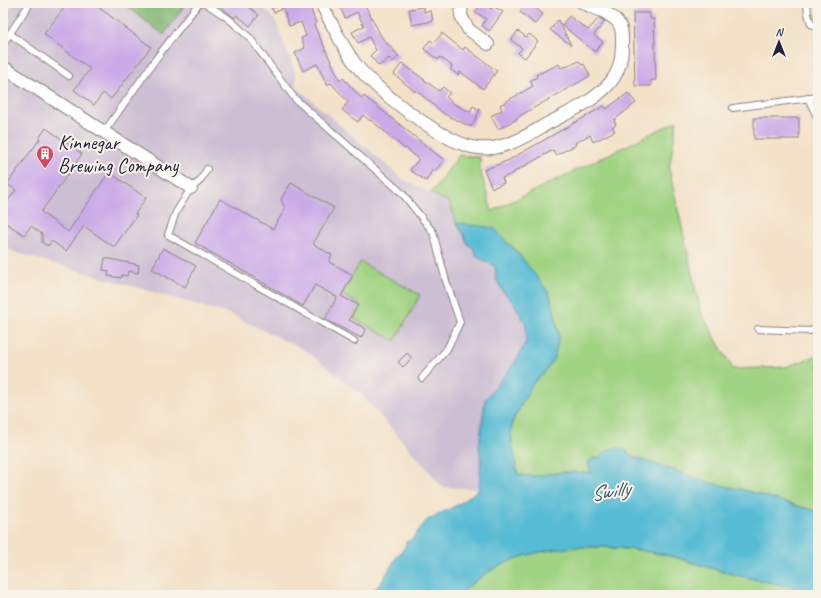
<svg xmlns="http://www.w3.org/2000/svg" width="821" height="598" font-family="Caveat,sans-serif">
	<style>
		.industrial { fill: #ccbed3 }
		.green { fill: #a0d382; stroke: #617a5e }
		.forest { fill: #80b570; stroke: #516c56 }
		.water { fill: #56bbd4; stroke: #3c6e88 }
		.building { fill: #cbaae8 }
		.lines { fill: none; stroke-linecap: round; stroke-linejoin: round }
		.service-casing { stroke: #8a8281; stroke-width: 8 }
		.minor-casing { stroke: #8a8281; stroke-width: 14 }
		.service { stroke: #fff; stroke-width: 6 }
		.minor { stroke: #fff; stroke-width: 12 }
		.labels { text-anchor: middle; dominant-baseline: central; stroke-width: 4; stroke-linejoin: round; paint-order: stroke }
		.poi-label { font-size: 20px; fill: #22223b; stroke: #f7f3e8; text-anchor: start }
		.water-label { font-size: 21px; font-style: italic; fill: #345871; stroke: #f7f3e8 }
	</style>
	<rect width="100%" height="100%" fill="#f7f3e8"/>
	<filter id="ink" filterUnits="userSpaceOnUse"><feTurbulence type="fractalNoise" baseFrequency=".025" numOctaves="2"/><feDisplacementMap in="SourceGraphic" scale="8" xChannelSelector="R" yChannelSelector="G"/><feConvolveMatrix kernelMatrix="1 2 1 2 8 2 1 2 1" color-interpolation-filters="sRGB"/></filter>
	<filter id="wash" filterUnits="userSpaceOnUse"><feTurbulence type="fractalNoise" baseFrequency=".012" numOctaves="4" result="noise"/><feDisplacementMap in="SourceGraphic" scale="16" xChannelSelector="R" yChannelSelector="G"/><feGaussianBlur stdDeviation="0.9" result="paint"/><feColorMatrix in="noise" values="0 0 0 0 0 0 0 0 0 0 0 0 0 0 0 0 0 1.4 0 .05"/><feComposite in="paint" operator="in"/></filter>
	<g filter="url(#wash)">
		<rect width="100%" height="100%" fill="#f3e1c7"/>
		<polygon class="industrial" points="14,3 259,3 275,20 296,75 296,87 401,178 450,203 456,223 464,235 467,243 474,249 477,257 495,266 504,293 514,303 527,324 526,342 516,361 485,400 479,446 481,461 479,489 443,487 360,393 305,350 229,314 14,252 3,245 3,18"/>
		<g class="green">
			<polygon points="677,121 669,169 701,313 733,369 786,367 818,355 818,511 801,507 744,490 711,483 674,471 639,459 631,455 626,450 599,458 593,458 589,466 591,473 564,472 534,476 518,475 512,443 511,430 513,420 533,383 544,373 559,337 555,313 549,293 513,247 464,224 456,223 450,203 431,193 459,155 480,157 480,170 492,211"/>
			<polygon points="360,262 420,295 395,341 353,318 360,305 342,295"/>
			<path d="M 601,547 L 638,550 L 670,556 L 723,572 L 777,584 L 818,591 L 818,595 L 460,595 C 487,566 523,553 561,548 C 574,546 588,547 601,547 Z"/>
		</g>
		<polygon class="forest" points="122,3 186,3 164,35"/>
		<path class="water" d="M 456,223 L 494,228 L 522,258 L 549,293 L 555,313 L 559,337 L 554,359 L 544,373 L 533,383 L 513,420 L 511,430 L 512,443 L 518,475 L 534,476 L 564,472 L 591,473 L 589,466 L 589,461 L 593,458 L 599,458 C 609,446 620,444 631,456 L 711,483 L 744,490 L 801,507 L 818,511 L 818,591 C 786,587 755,579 723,572 C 716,570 710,567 703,565 C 692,562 682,559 671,556 C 627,546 579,543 536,553 C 506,560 481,573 460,595 L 372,595 L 374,590 L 381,583 L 397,556 L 405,547 L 406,542 L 412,539 L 427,520 L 459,504 L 479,489 L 481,461 L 479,446 L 485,400 L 516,361 L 526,342 L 526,324 L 514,303 L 504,293 L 496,279 L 495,266 L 477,257 L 474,249 L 467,243 L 464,235 Z"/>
		<g id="blocks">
			<g class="building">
				<polygon points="68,3 93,3 151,47 111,99 103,93 94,105 74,90 90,69 44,34"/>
				<polygon points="216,3 244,3 259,15 250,26 237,15 235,18"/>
				<polygon points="269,3 309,3 316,24 314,25 340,81 343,78 362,99 364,96 444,160 435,171 433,169 426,181 410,170 419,159 406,148 405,149 371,120 370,121 363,115 358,122 342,110 348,102 331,83 327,85 317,64 303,71 295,53 305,48 301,38 306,36 301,22 289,26 283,8 274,13"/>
				<polygon points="349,3 364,3 382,38 399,56 393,62 389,58 379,66 370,56 376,50 369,37 358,43 352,32 364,26 357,12 345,18 340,7"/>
				<polygon points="482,3 491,9 493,6 503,12 489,31 482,25 486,19 475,12"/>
				<polygon points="526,3 530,3 543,14 535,24 520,12"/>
				<polygon points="424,7 424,12 431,11 433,21 412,25 409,9"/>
				<polygon points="633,13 650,13 650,19 654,19 656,80 651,80 651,86 635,86"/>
				<polygon points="569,16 588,30 599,18 605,21 594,35 603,42 595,52 562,25"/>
				<polygon points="558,20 571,45 550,30"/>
				<polygon points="518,31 526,37 529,34 538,41 525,58 518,53 522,48 511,40"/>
				<polygon points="442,33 463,50 465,47 497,71 483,89 462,73 460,72 458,75 450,69 452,66 440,57 438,60 424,49 430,40 434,43"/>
				<polygon points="579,61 582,65 584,64 590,76 516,118 517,119 498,129 491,116 502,110 500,105 533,86 530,81 537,77 536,75 559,64 561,68 565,66 566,67"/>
				<polygon points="402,63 439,91 443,87 450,93 446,97 454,104 470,112 473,106 480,110 471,127 444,114 416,90 415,92 394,74"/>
				<polygon points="628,93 636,103 614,120 616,125 612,127 615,131 593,142 590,135 575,143 576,145 556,155 553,150 514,172 514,173 502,178 504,183 492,188 484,170 509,160 604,106 606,109"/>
				<rect x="754" y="118" width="45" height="21"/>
				<polygon points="46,128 82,154 41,212 68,232 109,172 146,198 135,214 137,215 114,247 84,226 66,251 52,241 49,245 46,245 42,242 42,234 31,226 24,235 3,221 3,207 16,190 7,184 40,139 39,138"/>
				<polygon points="291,183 334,208 313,244 332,255 329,262 353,275 341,296 358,305 349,320 366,329 361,338 325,319 337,297 315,285 303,306 195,243 220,199 273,229 285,209 281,199"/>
				<polygon points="163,248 196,266 185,287 152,269"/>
				<polygon points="105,258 139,265 138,273 128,271 127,276 122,275 121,278 108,276 109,271 103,270"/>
				<polygon points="407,353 412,358 403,367 398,362"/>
			</g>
		</g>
	</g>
	<g filter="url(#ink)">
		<use href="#blocks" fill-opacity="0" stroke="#8a8281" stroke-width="1"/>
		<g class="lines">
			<defs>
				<g id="service">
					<polyline points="205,3 229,19 250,38 295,99 402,193 433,232 446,281 460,322 447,349 422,378"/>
					<polyline points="807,3 808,14 811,24 818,27"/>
					<polyline points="10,34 69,76"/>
					<polyline points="3,44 30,3"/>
					<polyline points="808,98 818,119"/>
					<polyline points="733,108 818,97"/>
					<polyline points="104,132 158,56 199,3"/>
					<polyline points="207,169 200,181 191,188 176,212 168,235 354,341"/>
					<polyline points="758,329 810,331 818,328"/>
				</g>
				<g id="minor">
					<path d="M 321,3 C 332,24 342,47 357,66 C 377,91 446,145 478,148 C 487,149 496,148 505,145 C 519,141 533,132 545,125 C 567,113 592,103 609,84 C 618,74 622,59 622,45 C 622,38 623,30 619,24 C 612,13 595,9 583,3"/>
					<polyline points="462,3 461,16 468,29 488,44"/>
					<polyline points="3,67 191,188"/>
				</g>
			</defs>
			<use href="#service" class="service-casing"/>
			<use href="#minor" class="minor-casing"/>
			<use href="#service" class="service"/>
			<use href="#minor" class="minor"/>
		</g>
	</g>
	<defs>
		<symbol id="building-pin" viewBox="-11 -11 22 30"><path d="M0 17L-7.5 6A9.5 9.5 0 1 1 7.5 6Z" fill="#d1495b" stroke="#f7f3e8"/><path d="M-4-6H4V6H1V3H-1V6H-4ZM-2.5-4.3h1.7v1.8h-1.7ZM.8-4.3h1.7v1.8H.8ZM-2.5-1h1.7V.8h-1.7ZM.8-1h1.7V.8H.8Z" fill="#fff"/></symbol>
	</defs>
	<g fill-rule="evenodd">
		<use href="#building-pin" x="35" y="144" width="20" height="27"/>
	</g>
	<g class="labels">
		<g class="poi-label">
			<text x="58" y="142">Kinnegar<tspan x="58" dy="23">Brewing Company</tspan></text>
		</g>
		<g class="water-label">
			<text transform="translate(610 491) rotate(-9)">Swilly</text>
		</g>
	</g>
	<rect width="821" height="598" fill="none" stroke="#f7f3e8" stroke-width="16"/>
	<g transform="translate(779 42)" stroke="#f7f3e8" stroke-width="3" paint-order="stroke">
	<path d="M0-3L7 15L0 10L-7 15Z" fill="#22223b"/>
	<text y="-6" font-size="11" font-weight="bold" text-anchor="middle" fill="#22223b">N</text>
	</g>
</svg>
